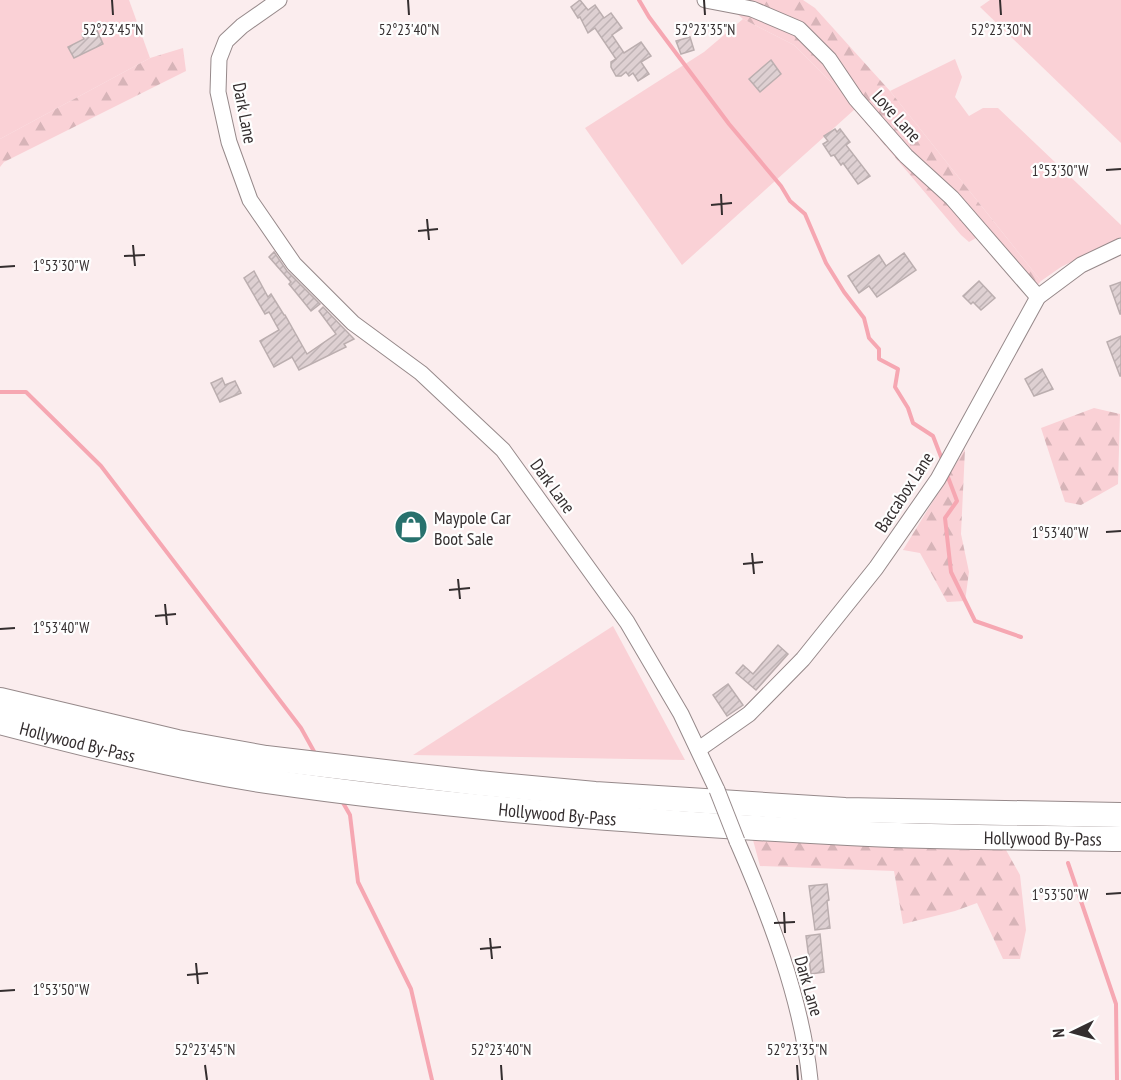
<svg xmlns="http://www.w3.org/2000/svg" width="1121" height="1080" font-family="'PT Sans Narrow',sans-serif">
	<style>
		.green { fill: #fad1d6 }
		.forest { fill: url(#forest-firs) }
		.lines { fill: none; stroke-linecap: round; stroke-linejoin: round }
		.stream { stroke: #f6a7b2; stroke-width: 4 }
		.building { fill: url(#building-hatch); stroke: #bbaeaf; stroke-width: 1.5 }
		.minor-casing { stroke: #96898a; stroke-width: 17 }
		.trunk-casing { stroke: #96898a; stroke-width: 26 }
		.minor { stroke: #fff; stroke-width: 15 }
		.trunk { stroke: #fff; stroke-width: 24 }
		.minor-bridge-casing { stroke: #96898a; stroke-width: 17; stroke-linecap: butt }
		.minor-bridge { stroke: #fff; stroke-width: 15 }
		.ticks { fill: none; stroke: #342e2f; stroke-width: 2 }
		.labels { text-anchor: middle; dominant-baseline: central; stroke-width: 4.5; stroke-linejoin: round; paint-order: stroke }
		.street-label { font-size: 18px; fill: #342e2f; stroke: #fefefe }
		.poi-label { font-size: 18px; fill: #342e2f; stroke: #fefefe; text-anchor: start }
		.ticks-label { font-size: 15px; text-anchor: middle; fill: #342e2f; stroke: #fefefe; stroke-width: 4.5; stroke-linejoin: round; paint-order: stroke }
	</style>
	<defs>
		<pattern id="forest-firs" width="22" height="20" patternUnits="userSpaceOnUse" patternTransform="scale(1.5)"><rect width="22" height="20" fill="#fad1d6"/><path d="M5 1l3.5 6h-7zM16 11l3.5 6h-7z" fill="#d7b4b8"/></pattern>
		<pattern id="building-hatch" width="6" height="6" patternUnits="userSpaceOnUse" patternTransform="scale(1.5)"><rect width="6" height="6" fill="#ded0d2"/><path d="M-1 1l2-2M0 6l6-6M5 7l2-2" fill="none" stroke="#bfb3b5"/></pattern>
	</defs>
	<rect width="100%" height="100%" fill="#fbedee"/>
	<g class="green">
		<polygon points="0,0 129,0 150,58 0,139"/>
		<polygon points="990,0 1121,0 1121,143 980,7"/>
		<polygon points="743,19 794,45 832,83 855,109 682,265 585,128 704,52"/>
		<polygon points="955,59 962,77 955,97 969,116 983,108 998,108 1121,225 1121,237 1061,267 1041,281 890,91"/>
		<polygon points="613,626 685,760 413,755"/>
	</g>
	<g class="forest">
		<polygon points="721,0 803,0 815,8 890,91 1041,281 1032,291 983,234 969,242 961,235 832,83 794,45 743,19"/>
		<polygon points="183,48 186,71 4,162 0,167 0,139 150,58"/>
		<polygon points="1094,408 1120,414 1118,484 1081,505 1065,502 1041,428"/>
		<polygon points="965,449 961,534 969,572 965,601 947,602 920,553 903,550"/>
		<polygon points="753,840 965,850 1006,850 1020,875 1026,930 1020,959 1003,959 977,903 955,911 903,924 894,871 760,866"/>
	</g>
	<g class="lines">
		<g class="stream">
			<polyline points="639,0 649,17 729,124 781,186 790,201 805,214 826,263 844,292 864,318 869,338 879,349 879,359 898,369 895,387 908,408 913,423 933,436 943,462"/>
			<polyline points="0,392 26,392 101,466 301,728 316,755"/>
			<polyline points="946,472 957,501 945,518 951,572 975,621 1021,637"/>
			<polyline points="342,801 350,815 358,882 411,989 432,1080"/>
			<polyline points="1068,863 1116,1004 1117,1080"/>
		</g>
	</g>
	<g class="building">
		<polygon points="580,0 588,10 595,5 604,18 611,13 622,28 612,35 624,53 641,42 651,56 641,62 649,74 638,81 633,73 629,76 626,72 621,76 616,76 611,67 611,62 616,59 595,28 588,33 580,17 578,18 571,7"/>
		<polygon points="96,28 103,44 74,58 68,47 84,39 82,35"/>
		<polygon points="690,37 694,50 681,54 676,41"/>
		<polygon points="771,60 781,74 760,92 749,79"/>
		<polygon points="835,129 837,132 840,129 850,142 846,145 870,176 858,184 843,163 841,165 834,155 831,156 823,144 828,141 824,136"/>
		<polygon points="274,252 287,271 320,304 311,311 289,284 291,282 269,257"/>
		<polygon points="904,253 916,270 877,297 869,286 859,293 848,276 879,255 886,266"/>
		<polygon points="254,271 268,297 271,294 284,315 285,315 307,354 336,334 319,311 323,307 354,339 344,344 346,347 299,370 292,357 274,367 260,341 279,330 269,312 265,314 244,278"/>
		<polygon points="979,281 995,298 981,310 973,302 971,304 963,296"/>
		<polygon points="1121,282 1121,314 1120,314 1110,286"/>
		<polygon points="1121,336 1121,376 1120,376 1107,342"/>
		<polygon points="1042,369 1053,389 1034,396 1025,379"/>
		<polygon points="222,378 225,385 235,381 241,393 220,402 211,383"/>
		<polygon points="778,645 788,654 756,690 736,673 743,665 753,674"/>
		<polygon points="728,684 743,705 727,716 713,695"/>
		<polygon points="827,884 829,900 827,901 830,928 815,930 809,886"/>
		<polygon points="820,934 824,972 811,974 806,936"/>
	</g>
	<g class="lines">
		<defs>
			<g id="minor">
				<polyline points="279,0 242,26 226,41 219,59 218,92 229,142 250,200 294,264 353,323 421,373 503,450 627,622 681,714 717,790"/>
				<polyline points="705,0 752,9 799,29 829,59 856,99 906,156 952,198 1038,297"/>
				<polyline points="699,749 749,714 803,659 876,568 938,479 1038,297 1081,265 1121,246"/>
				<path d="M 737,841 C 769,914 802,1000 810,1080"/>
			</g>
			<g id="trunk">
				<polyline points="0,700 177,742 266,758 479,783 595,794 845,810 1121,815"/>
				<path id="s1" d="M 0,722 C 88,745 176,767 266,781 C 459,809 654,823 848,833 C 939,838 1030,837 1121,839"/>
			</g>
		</defs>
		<use href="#minor" class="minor-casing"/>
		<use href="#trunk" class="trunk-casing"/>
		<use href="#minor" class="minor"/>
		<use href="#trunk" class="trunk"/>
		<defs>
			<polyline id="minor-bridge" points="717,790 737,841"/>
		</defs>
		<use href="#minor-bridge" class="minor-bridge-casing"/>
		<use href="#minor-bridge" class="minor-bridge"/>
	</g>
	<path class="ticks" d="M 112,0 L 113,15M 408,0 L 409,15M 704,0 L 705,15M 1000,0 L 1001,15M 1106,170 L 1121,169M 721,194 L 722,215M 711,205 L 732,203M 427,219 L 429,240M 418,231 L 438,229M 133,245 L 135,266M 124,256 L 145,255M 0,267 L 15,266M 1106,532 L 1121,531M 752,553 L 754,574M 743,564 L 763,562M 458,579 L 460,599M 449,590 L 470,588M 165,604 L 167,625M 155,616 L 176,614M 0,629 L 15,628M 1106,894 L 1121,893M 784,912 L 785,933M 774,923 L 795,922M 490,938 L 492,959M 480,949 L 501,947M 196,963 L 198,984M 187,975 L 208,973M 0,991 L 15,990M 205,1065 L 207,1080M 501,1065 L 502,1080M 797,1065 L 798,1080"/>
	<defs>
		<symbol id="shop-disc" viewBox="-11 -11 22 22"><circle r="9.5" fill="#27716d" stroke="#fefefe"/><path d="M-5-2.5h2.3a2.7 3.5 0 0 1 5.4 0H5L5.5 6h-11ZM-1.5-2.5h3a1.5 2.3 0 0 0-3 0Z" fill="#fff"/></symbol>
	</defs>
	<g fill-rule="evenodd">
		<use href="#shop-disc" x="392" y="508" width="38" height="38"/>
	</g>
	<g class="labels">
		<g class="street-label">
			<text transform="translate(245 113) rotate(79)">Dark Lane</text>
			<text transform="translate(897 116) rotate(48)">Love Lane</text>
			<text transform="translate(553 486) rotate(54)">Dark Lane</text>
			<text transform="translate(904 492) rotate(-57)">Baccabox Lane</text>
			<text stroke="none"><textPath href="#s1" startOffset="80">Hollywood By-Pass</textPath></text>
			<text stroke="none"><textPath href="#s1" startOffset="566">Hollywood By-Pass</textPath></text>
			<text stroke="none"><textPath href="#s1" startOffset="1052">Hollywood By-Pass</textPath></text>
			<text transform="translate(809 986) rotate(74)">Dark Lane</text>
		</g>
		<g class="poi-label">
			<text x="434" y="517">Maypole Car<tspan x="434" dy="21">Boot Sale</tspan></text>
		</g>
	</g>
	<g class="ticks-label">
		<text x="113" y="35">52°23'45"N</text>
		<text x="409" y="35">52°23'40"N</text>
		<text x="705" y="35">52°23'35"N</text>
		<text x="1001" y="35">52°23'30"N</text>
		<text x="1060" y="176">1°53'30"W</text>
		<text x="61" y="271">1°53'30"W</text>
		<text x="1060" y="538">1°53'40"W</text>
		<text x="61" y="633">1°53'40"W</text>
		<text x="1060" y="900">1°53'50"W</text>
		<text x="61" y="995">1°53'50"W</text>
		<text x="205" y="1055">52°23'45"N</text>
		<text x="501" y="1055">52°23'40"N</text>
		<text x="797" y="1055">52°23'35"N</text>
	</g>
	<g transform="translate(1073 1032) rotate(265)" stroke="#fefefe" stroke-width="4.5" paint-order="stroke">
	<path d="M0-4.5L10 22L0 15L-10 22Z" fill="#342e2f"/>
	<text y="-9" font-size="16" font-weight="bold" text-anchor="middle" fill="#342e2f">N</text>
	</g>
</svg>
